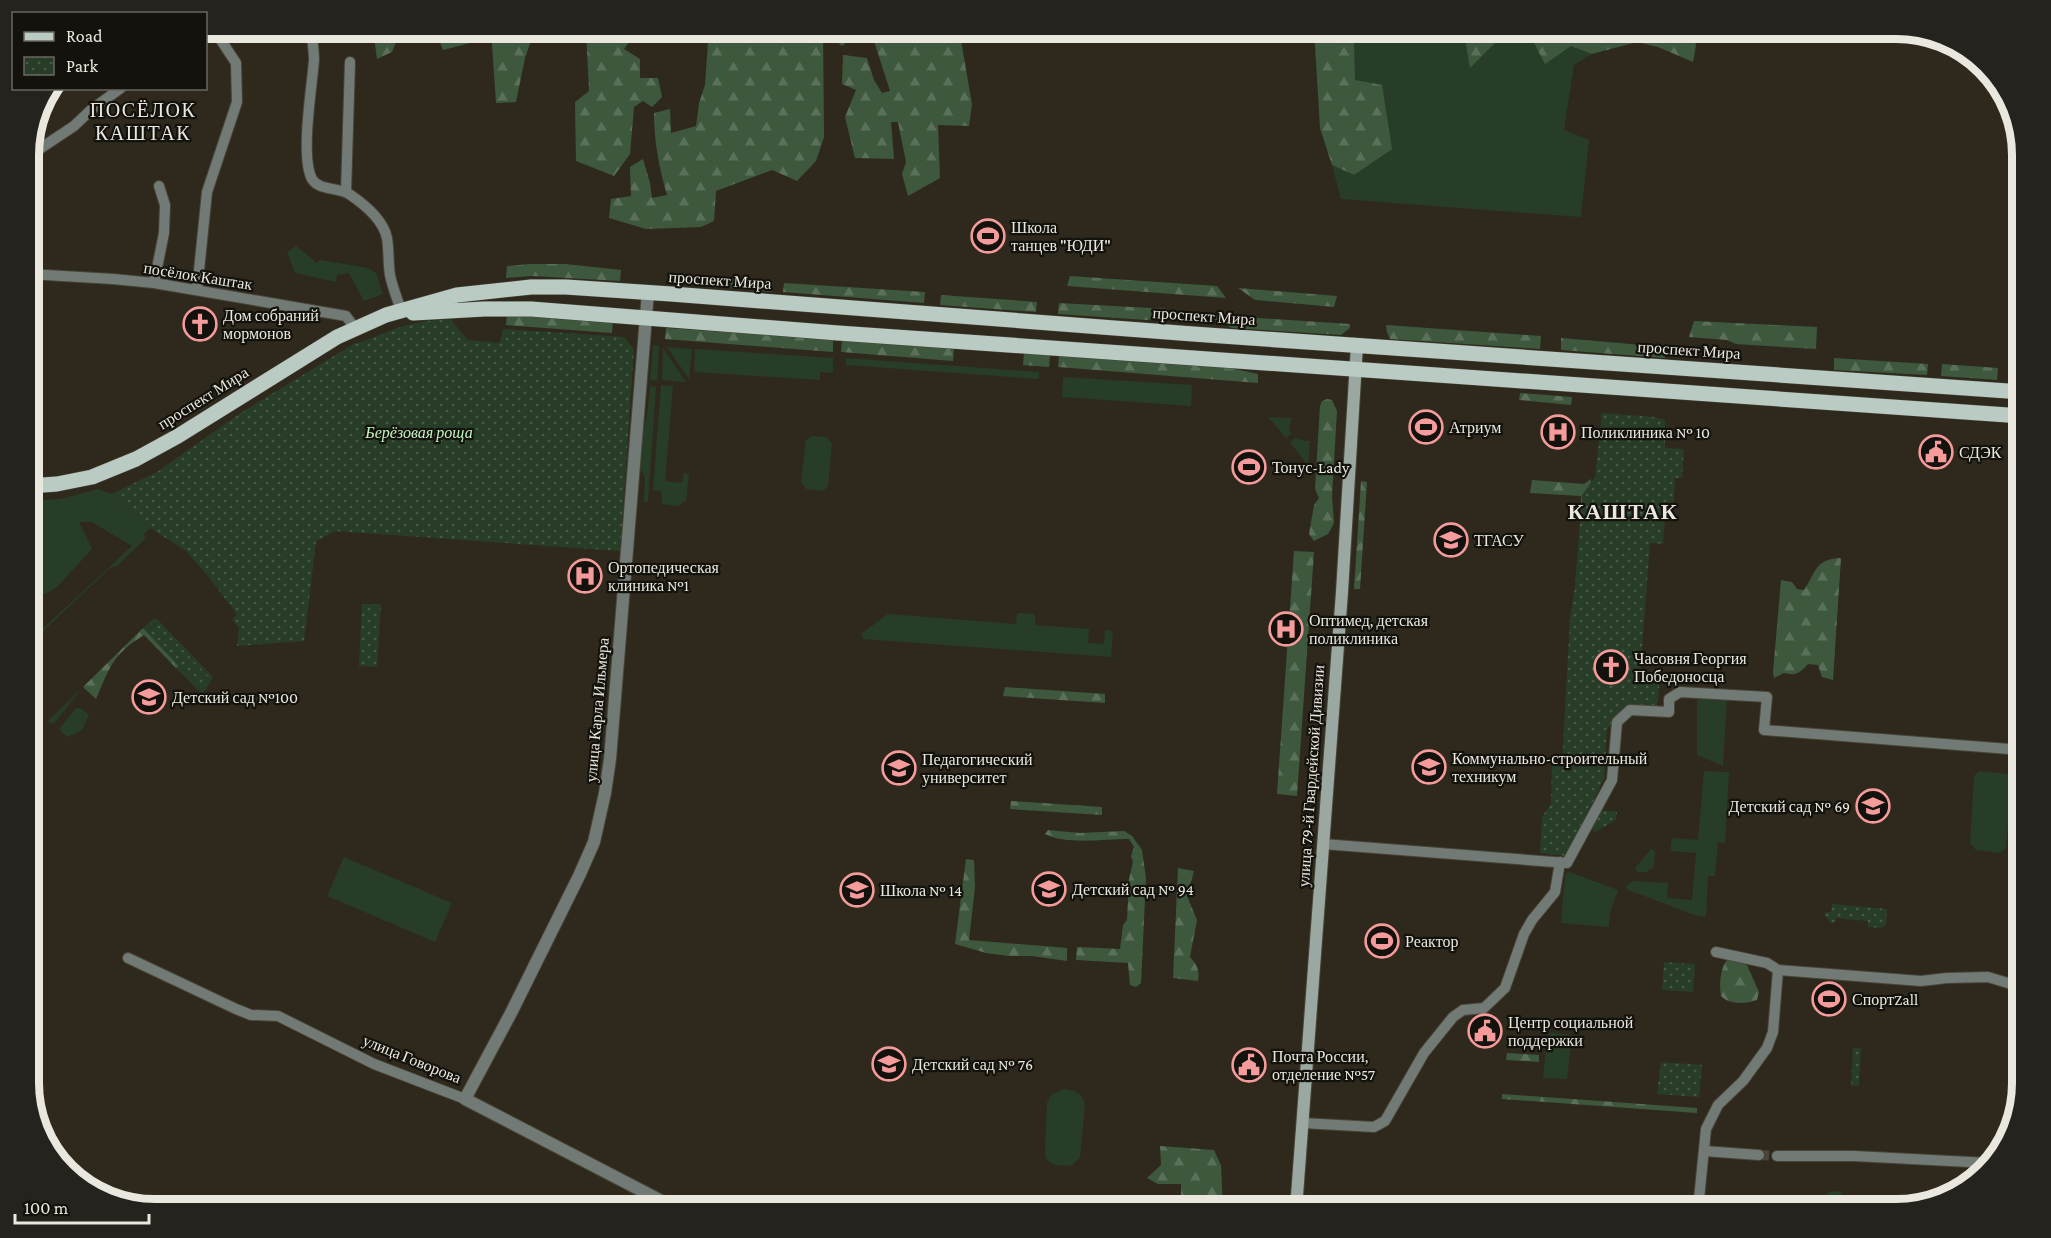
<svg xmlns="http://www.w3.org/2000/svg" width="2051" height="1238" font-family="'Crimson Pro',serif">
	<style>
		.grass { fill: #283d28 }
		.forest { fill: url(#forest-firs) }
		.park { fill: url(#park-dots) }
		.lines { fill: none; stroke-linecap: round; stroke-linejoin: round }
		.minor-tunnel { stroke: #4a4639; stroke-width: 10; stroke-dasharray: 10 5; stroke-linecap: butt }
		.minor-casing { stroke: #484437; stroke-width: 12 }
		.tertiary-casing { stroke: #484437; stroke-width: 14 }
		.secondary-casing { stroke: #484437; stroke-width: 14 }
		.primary-casing { stroke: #484437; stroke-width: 16 }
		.minor { stroke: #727a76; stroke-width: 10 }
		.tertiary { stroke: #727a76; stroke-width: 12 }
		.secondary { stroke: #9ba8a2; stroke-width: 12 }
		.primary { stroke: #bacbc4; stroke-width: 15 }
		.labels { text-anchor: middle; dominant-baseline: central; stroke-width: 4.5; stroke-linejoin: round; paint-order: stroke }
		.poi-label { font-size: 16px; fill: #eae7de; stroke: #14120c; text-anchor: start }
		.street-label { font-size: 16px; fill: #eae7de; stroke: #14120c }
		.park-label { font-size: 16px; font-style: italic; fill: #c3f3c2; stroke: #14120c }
		.quarter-label { font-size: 20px; letter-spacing: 1.5px; fill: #eae7de; stroke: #14120c }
		.district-label { font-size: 22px; font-weight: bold; letter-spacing: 1.5px; fill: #eae7de; stroke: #14120c }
		.rim { fill: none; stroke: #eae7de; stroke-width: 8 }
	</style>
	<defs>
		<pattern id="forest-firs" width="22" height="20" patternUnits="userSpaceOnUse" patternTransform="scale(1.5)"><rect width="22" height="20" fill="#3e583e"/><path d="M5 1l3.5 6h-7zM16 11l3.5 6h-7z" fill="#5a7059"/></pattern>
		<pattern id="park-dots" width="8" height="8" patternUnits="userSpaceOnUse" patternTransform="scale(1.5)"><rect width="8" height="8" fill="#283d28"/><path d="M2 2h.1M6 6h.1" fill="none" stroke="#475947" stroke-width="1.8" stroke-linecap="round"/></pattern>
	</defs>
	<rect width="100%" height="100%" fill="#2e291c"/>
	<g class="grass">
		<polygon points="1367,29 1399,29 1430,40 1453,29 1471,29 1466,45 1470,67 1497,40 1571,46 1592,54 1574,65 1564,130 1589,140 1581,217 1341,199 1332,165 1354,175 1354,44"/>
		<polygon points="296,246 317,263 320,260 368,268 376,273 383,294 364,301 349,273 337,275 336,282 295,273 287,252"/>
		<polygon points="653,345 659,346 657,381 650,380"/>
		<polygon points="667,347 692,349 689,379"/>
		<polygon points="663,348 686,382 662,380"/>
		<polygon points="695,349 833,358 833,373 820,372 820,380 694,372"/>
		<polygon points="846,358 1039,372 1039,379 846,365"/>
		<polygon points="1063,377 1192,385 1191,406 1062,397"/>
		<polygon points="661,385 673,386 665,481 682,483 684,473 689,474 686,500 678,506 662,504 661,491 653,490"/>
		<polygon points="650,386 656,387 648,502 644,502 645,477 639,466 642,431 647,416"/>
		<polygon points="1268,417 1292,418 1289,427 1291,434 1286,438"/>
		<polygon points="812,436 827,437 832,444 828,486 823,491 806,489 801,481 806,440"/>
		<polygon points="1296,438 1304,441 1310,441 1308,466 1290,442"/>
		<polygon points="98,489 112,494 150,528 143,535 146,538 117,566 110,568 44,630 42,636 29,648 29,644 37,634 132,546 92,522 79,522 92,549 56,588 29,602 29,501 60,499"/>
		<polygon points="1017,613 1035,614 1035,625 1089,629 1088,643 1104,644 1105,630 1113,631 1111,657 863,639 862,633 888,614 1016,624"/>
		<polygon points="153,619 157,619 213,677 203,695 176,668 179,666 199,686 209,677 156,623 147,632 143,628"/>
		<polygon points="82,688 55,722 52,724 47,722"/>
		<polygon points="1697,699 1727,699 1723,766 1697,755"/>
		<polygon points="76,708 80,708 89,715 82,730 68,737 61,732 60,728"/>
		<polygon points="1704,771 1729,772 1725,843 1718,842 1715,876 1708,876 1706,917 1697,916 1626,889 1627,885 1633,881 1668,883 1667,898 1692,900 1696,853 1670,851 1672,838 1698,840"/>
		<polygon points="1980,771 2007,774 2012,780 2006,848 1999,853 1976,850 1970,843 1974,776"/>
		<polygon points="1651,849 1655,851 1654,867 1646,872 1637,872 1635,868"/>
		<polygon points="344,857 452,903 435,942 327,896"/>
		<polygon points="1569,872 1618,890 1610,913 1609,927 1561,923 1565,874"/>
		<polygon points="1552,1033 1572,1035 1567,1079 1543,1078 1547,1035"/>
		<path d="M 1063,1089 C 1074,1090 1082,1092 1085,1104 L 1080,1158 L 1071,1166 C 1060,1165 1047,1167 1045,1153 L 1047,1103 L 1051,1095 Z"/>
	</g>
	<g class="forest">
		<polygon points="1471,28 1690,29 1696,45 1693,62 1658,47 1637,42 1592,54 1571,46 1545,64 1534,43 1498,40 1470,68 1466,45"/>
		<polygon points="373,29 401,29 392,52 377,59"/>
		<polygon points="435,29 462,29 470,43 443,50"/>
		<polygon points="491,29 535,29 525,58 516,102 496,103"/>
		<polygon points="586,29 635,29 636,32 624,49 640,59 640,78 658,78 662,97 652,107 643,101 634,107 630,154 614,176 576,161 575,102 589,91"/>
		<path d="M 714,29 L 823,29 L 824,137 L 816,161 L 797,181 L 772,170 L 716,191 L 714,221 L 701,227 L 646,229 L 609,218 L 611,199 L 631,196 L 630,167 L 643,159 L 650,183 L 652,198 L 667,195 C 659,168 654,141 654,113 L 670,109 L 671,133 L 696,126 L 699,103 L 705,85 L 708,42 Z"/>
		<polygon points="833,29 848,29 851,38 842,46 834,39"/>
		<polygon points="882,29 934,29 938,37 960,35 972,104 969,126 938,125 940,178 908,196 902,174 906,162 898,122 891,122 894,159 855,158 845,117 856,90 842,84 843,55 867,58 874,80 882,93 890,91 874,41"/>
		<polygon points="1314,29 1367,29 1354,44 1355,80 1382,85 1392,149 1354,175 1332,165 1320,128"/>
		<polygon points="1399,29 1453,29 1430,40"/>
		<polygon points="530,264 565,264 621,270 620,281 532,276 506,278 507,266"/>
		<polygon points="682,275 773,282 772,292 681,284"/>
		<polygon points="1070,276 1217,286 1226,298 1067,286"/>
		<polygon points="784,283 925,292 924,303 783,292"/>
		<polygon points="1238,288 1337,296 1334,307 1255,300"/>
		<polygon points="941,295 1037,302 1036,312 940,305"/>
		<polygon points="1059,303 1168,309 1167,317 1147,320 1058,314"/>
		<polygon points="507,313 613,321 612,333 506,325"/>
		<polygon points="1213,315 1350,324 1350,328 1341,335 1232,328 1212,318"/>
		<polygon points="1694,321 1817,327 1816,349 1736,344 1727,340 1689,337"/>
		<polygon points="1386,325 1541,336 1540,349 1390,339 1387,332"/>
		<polygon points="666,328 833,339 833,352 665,339"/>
		<polygon points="1561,338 1665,347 1665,358 1561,350"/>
		<polygon points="842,340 954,348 953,361 841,352"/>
		<polygon points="1024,353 1050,355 1049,367 1023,365"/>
		<polygon points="1059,355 1226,367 1258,374 1258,383 1058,367"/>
		<polygon points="1834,358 1928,364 1927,375 1834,370"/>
		<polygon points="1942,364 1998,368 1997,380 1941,376"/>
		<polygon points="1520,393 1572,397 1571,405 1519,400"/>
		<polygon points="1327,399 1332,400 1337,411 1332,496 1334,523 1328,534 1314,541 1309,534 1314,505 1319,498 1315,489 1320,406 1322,401"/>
		<polygon points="1591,479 1586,549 1579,555 1581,496 1530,493 1532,480 1584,484"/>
		<polygon points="1361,481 1367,482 1360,589 1354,589"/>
		<polygon points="1294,551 1314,552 1297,796 1277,794"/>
		<path d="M 1841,558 L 1833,680 L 1822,677 L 1818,665 L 1808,664 C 1800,673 1796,676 1784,673 L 1774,678 L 1773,672 L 1781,580 L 1792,582 L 1797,589 L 1804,590 C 1816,573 1814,559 1841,558 Z"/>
		<path d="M 143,628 L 179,666 L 176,668 L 144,635 C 112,655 110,667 96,699 L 83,687 Z"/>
		<polygon points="1005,687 1105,694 1105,703 1003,696"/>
		<polygon points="1011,801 1102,807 1102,815 1010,809"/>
		<path d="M 1048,830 L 1080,833 L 1124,831 L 1132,836 L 1142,850 L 1146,878 L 1141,983 L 1136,987 L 1130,985 L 1128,963 L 1076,960 L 1077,947 L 1120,949 L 1123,925 L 1127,920 L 1129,879 L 1133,862 L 1131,856 L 1134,847 L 1129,839 C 1105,839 1065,845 1045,834 Z"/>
		<polygon points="966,859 974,860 975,887 969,940 1067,948 1067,961 1032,956 1009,956 986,953 955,944"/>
		<path d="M 1178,868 L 1194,871 L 1187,896 L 1197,920 L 1190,957 C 1197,965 1200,970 1198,981 L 1173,978 Z"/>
		<path d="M 1729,958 L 1747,965 L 1759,992 L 1757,1000 C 1746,1004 1729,1005 1721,996 C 1719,985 1720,966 1729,958 Z"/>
		<polygon points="1507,1053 1539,1055 1539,1062 1506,1060"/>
		<polygon points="1502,1094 1697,1108 1697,1113 1502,1099"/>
		<polygon points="1160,1146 1214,1150 1221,1165 1223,1209 1181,1209 1181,1184 1158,1184 1147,1178 1161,1165"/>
		<polygon points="1022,1200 1150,1209 1021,1209"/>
	</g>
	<g class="park">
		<path d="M 450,319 L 468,340 L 500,343 L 503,329 L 624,337 L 634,349 L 620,551 L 335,531 L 316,541 L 304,641 L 237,646 L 239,628 L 232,619 L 237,614 L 208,576 L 186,551 L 150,528 L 112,494 L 157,472 L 239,414 L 355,343 C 369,341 379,334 392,330 C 411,323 429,320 450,319 Z"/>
		<polygon points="1602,413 1654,417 1665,420 1665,448 1684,449 1682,478 1675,478 1673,514 1665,514 1663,544 1650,543 1640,675 1660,677 1657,709 1630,706 1607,729 1604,779 1566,856 1540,853 1542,817 1551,804 1552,765 1562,765 1570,618 1575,586 1582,495 1595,477"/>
		<polygon points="362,604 381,604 377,667 359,666"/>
		<polygon points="157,623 209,677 199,687 147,632"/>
		<polygon points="1600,810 1617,812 1616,820 1595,832 1591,828"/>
		<polygon points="1832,904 1887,909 1886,925 1881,928 1868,927 1868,921 1836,918 1835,923 1830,922 1825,916 1825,912 1831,912"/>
		<polygon points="1664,962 1695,964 1693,992 1662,990"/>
		<polygon points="1853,1048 1861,1048 1859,1086 1851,1086"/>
		<polygon points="2018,1057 2022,1057 2022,1085 2016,1084"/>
		<polygon points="1661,1062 1702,1065 1699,1097 1657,1094"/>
		<polygon points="1832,1191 1841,1192 1850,1209 1814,1209 1811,1204"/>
	</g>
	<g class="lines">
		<polyline class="minor-tunnel" points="1759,1155 1777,1156"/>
		<defs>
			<g id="minor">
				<path d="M 311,28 C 312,39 314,50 314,60 C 312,87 300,157 312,179 C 319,191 339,187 349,194 C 364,204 383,219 387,238 C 389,250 388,263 390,275 C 392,286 397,298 401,310"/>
				<polyline points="29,156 74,126 92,109 121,88"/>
				<polyline points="346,192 350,62"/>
				<polyline points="29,274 113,279 154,283 346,316 355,328"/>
				<polyline points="154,283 164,233 165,205 159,186"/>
				<polyline points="197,290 207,192 237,102 236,63 213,28"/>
				<polyline points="1323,844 1567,863 1612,780 1617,722 1630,710 1669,712 1669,699 1680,692 1767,697 1764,730 2022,750"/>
				<polyline points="1716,952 1767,963 1778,970 1921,981 1947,978 1988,977 2011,984 2022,985"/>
				<polyline points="128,958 236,1009 251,1015 278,1016 374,1064 465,1099"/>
				<polyline points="1302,1123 1374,1127 1385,1121 1424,1053 1453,1017 1463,1010 1484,1008 1505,988 1524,934 1532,920 1555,892 1560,862"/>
				<polyline points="1704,1151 1759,1155"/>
				<polyline points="1777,1156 1854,1156 1989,1163"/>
				<polyline points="1698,1209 1706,1129 1718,1105 1743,1081 1767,1048 1773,1032 1778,970"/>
			</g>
			<polyline id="tertiary" points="648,292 610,759 605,793 594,842 579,876 511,1013 465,1099 677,1209"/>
			<polyline id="secondary" points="1296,1209 1342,592 1357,345"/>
			<g id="primary">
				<polyline points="413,313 484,309 531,309 838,333 2022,416"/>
				<polyline points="29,486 57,484 92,477 136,459 178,436 337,337 386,315 457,295 531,287 566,287 671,294 1193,334 2022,392"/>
			</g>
		</defs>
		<use href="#minor" class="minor-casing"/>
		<use href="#tertiary" class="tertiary-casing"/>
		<use href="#secondary" class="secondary-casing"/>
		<use href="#primary" class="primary-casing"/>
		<use href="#minor" class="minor"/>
		<use href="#tertiary" class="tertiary"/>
		<use href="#secondary" class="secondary"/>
		<use href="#primary" class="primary"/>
	</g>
	<defs>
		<symbol id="stadium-ring" viewBox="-11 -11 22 22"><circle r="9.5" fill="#14120c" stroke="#f59b9b" stroke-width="1.5"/><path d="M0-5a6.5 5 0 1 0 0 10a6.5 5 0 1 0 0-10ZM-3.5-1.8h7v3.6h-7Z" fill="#f59b9b"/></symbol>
		<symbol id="church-ring" viewBox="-11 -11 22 22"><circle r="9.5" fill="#14120c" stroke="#f59b9b" stroke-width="1.5"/><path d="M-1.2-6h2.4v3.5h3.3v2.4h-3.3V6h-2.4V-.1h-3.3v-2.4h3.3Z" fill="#f59b9b"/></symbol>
		<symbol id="hospital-ring" viewBox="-11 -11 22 22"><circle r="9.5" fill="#14120c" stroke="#f59b9b" stroke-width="1.5"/><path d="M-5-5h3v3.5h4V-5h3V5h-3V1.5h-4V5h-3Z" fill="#f59b9b"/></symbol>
		<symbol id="civic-ring" viewBox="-11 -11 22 22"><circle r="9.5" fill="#14120c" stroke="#f59b9b" stroke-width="1.5"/><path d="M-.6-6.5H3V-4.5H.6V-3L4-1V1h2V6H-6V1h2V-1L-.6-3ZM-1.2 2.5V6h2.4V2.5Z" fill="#f59b9b"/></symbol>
		<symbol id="university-ring" viewBox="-11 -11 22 22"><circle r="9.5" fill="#14120c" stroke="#f59b9b" stroke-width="1.5"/><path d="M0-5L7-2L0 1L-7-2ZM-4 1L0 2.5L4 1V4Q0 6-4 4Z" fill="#f59b9b"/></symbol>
		<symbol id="school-ring" viewBox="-11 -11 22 22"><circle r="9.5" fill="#14120c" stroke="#f59b9b" stroke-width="1.5"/><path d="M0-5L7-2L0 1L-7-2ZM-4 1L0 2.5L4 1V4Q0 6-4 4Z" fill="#f59b9b"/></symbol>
	</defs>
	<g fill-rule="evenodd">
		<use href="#stadium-ring" x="969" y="217" width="38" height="38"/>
		<use href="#church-ring" x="181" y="305" width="38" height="38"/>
		<use href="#stadium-ring" x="1407" y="408" width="38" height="38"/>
		<use href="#hospital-ring" x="1539" y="413" width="38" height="38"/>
		<use href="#civic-ring" x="1917" y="433" width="38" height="38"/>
		<use href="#stadium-ring" x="1230" y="448" width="38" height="38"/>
		<use href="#university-ring" x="1432" y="521" width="38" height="38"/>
		<use href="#hospital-ring" x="566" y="557" width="38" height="38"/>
		<use href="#hospital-ring" x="1267" y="610" width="38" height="38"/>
		<use href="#church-ring" x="1592" y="648" width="38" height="38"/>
		<use href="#school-ring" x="130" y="678" width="38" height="38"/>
		<use href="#university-ring" x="1410" y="748" width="38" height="38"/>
		<use href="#university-ring" x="880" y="749" width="38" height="38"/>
		<use href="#school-ring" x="1854" y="787" width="38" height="38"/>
		<use href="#school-ring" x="1030" y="870" width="38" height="38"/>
		<use href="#school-ring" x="838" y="871" width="38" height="38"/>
		<use href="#stadium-ring" x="1363" y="922" width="38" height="38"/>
		<use href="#stadium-ring" x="1810" y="980" width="38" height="38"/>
		<use href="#civic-ring" x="1466" y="1012" width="38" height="38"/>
		<use href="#school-ring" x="870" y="1045" width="38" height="38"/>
		<use href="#civic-ring" x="1230" y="1046" width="38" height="38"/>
	</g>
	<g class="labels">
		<g class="poi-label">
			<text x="1011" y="227">Школа<tspan x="1011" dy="18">танцев "ЮДИ"</tspan></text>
			<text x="223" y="315">Дом собраний<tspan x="223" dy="18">мормонов</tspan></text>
			<text x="1449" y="427">Атриум</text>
			<text x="1581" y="432">Поликлиника № 10</text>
			<text x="1959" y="452">СДЭК</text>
			<text x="1272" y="467">Тонус-Lady</text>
			<text x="1474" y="540">ТГАСУ</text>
			<text x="608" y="567">Ортопедическая<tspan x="608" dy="18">клиника №1</tspan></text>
			<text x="1309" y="620">Оптимед, детская<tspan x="1309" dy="18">поликлиника</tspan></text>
			<text x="1634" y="658">Часовня Георгия<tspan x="1634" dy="18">Победоносца</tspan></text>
			<text x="172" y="697">Детский сад №100</text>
			<text x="1452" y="758">Коммунально-строительный<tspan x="1452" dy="18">техникум</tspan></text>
			<text x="922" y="759">Педагогический<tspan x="922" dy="18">университет</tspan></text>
			<text x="1850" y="806" text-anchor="end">Детский сад № 69</text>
			<text x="1072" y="889">Детский сад № 94</text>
			<text x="880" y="890">Школа № 14</text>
			<text x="1405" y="941">Реактор</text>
			<text x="1852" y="999">СпортZall</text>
			<text x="1508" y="1022">Центр социальной<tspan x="1508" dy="18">поддержки</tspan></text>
			<text x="1272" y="1056">Почта России,<tspan x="1272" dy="18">отделение №57</tspan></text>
			<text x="912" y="1064">Детский сад № 76</text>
		</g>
		<g class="street-label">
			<text transform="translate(198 276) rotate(9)">посёлок Каштак</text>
			<text transform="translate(720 280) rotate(4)">проспект Мира</text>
			<text transform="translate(1204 316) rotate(4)">проспект Мира</text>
			<text transform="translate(1689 350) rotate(4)">проспект Мира</text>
			<text transform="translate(203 398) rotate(-32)">проспект Мира</text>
			<text transform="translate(597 710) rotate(-85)">улица Карла Ильмера</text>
			<text transform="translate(1311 776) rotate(-86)">улица 79-й Гвардейской Дивизии</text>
			<text transform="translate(412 1059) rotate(22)">улица Говорова</text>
		</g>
		<g class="park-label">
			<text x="419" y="432">Берёзовая роща</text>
		</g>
		<g class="quarter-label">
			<text x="143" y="110">ПОСЁЛОК<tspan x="143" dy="23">КАШТАК</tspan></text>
		</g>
		<g class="district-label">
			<text x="1623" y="511">КАШТАК</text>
		</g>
	</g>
	<path d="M0 0H2051V1238H0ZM155 39H1896A116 116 0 0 1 2012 155V1083A116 116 0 0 1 1896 1199H155A116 116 0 0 1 39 1083V155A116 116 0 0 1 155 39Z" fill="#25231d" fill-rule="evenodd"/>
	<path class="rim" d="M155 39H1896A116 116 0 0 1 2012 155V1083A116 116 0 0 1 1896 1199H155A116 116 0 0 1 39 1083V155A116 116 0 0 1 155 39Z"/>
	<rect x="12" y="12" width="195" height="78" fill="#14120c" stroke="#6a6760" stroke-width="1.5"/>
	<rect x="24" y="32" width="30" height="9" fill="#bacbc4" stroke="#6a6760" stroke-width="1.5"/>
	<text x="66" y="42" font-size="18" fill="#eae7de">Road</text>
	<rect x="24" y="57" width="30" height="18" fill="url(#park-dots)" stroke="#6a6760" stroke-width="1.5"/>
	<text x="66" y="72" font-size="18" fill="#eae7de">Park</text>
	<path d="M15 1214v9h134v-9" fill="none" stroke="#eae7de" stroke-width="3"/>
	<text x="24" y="1214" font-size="18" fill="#eae7de" stroke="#14120c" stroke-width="4.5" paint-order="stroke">100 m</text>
</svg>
